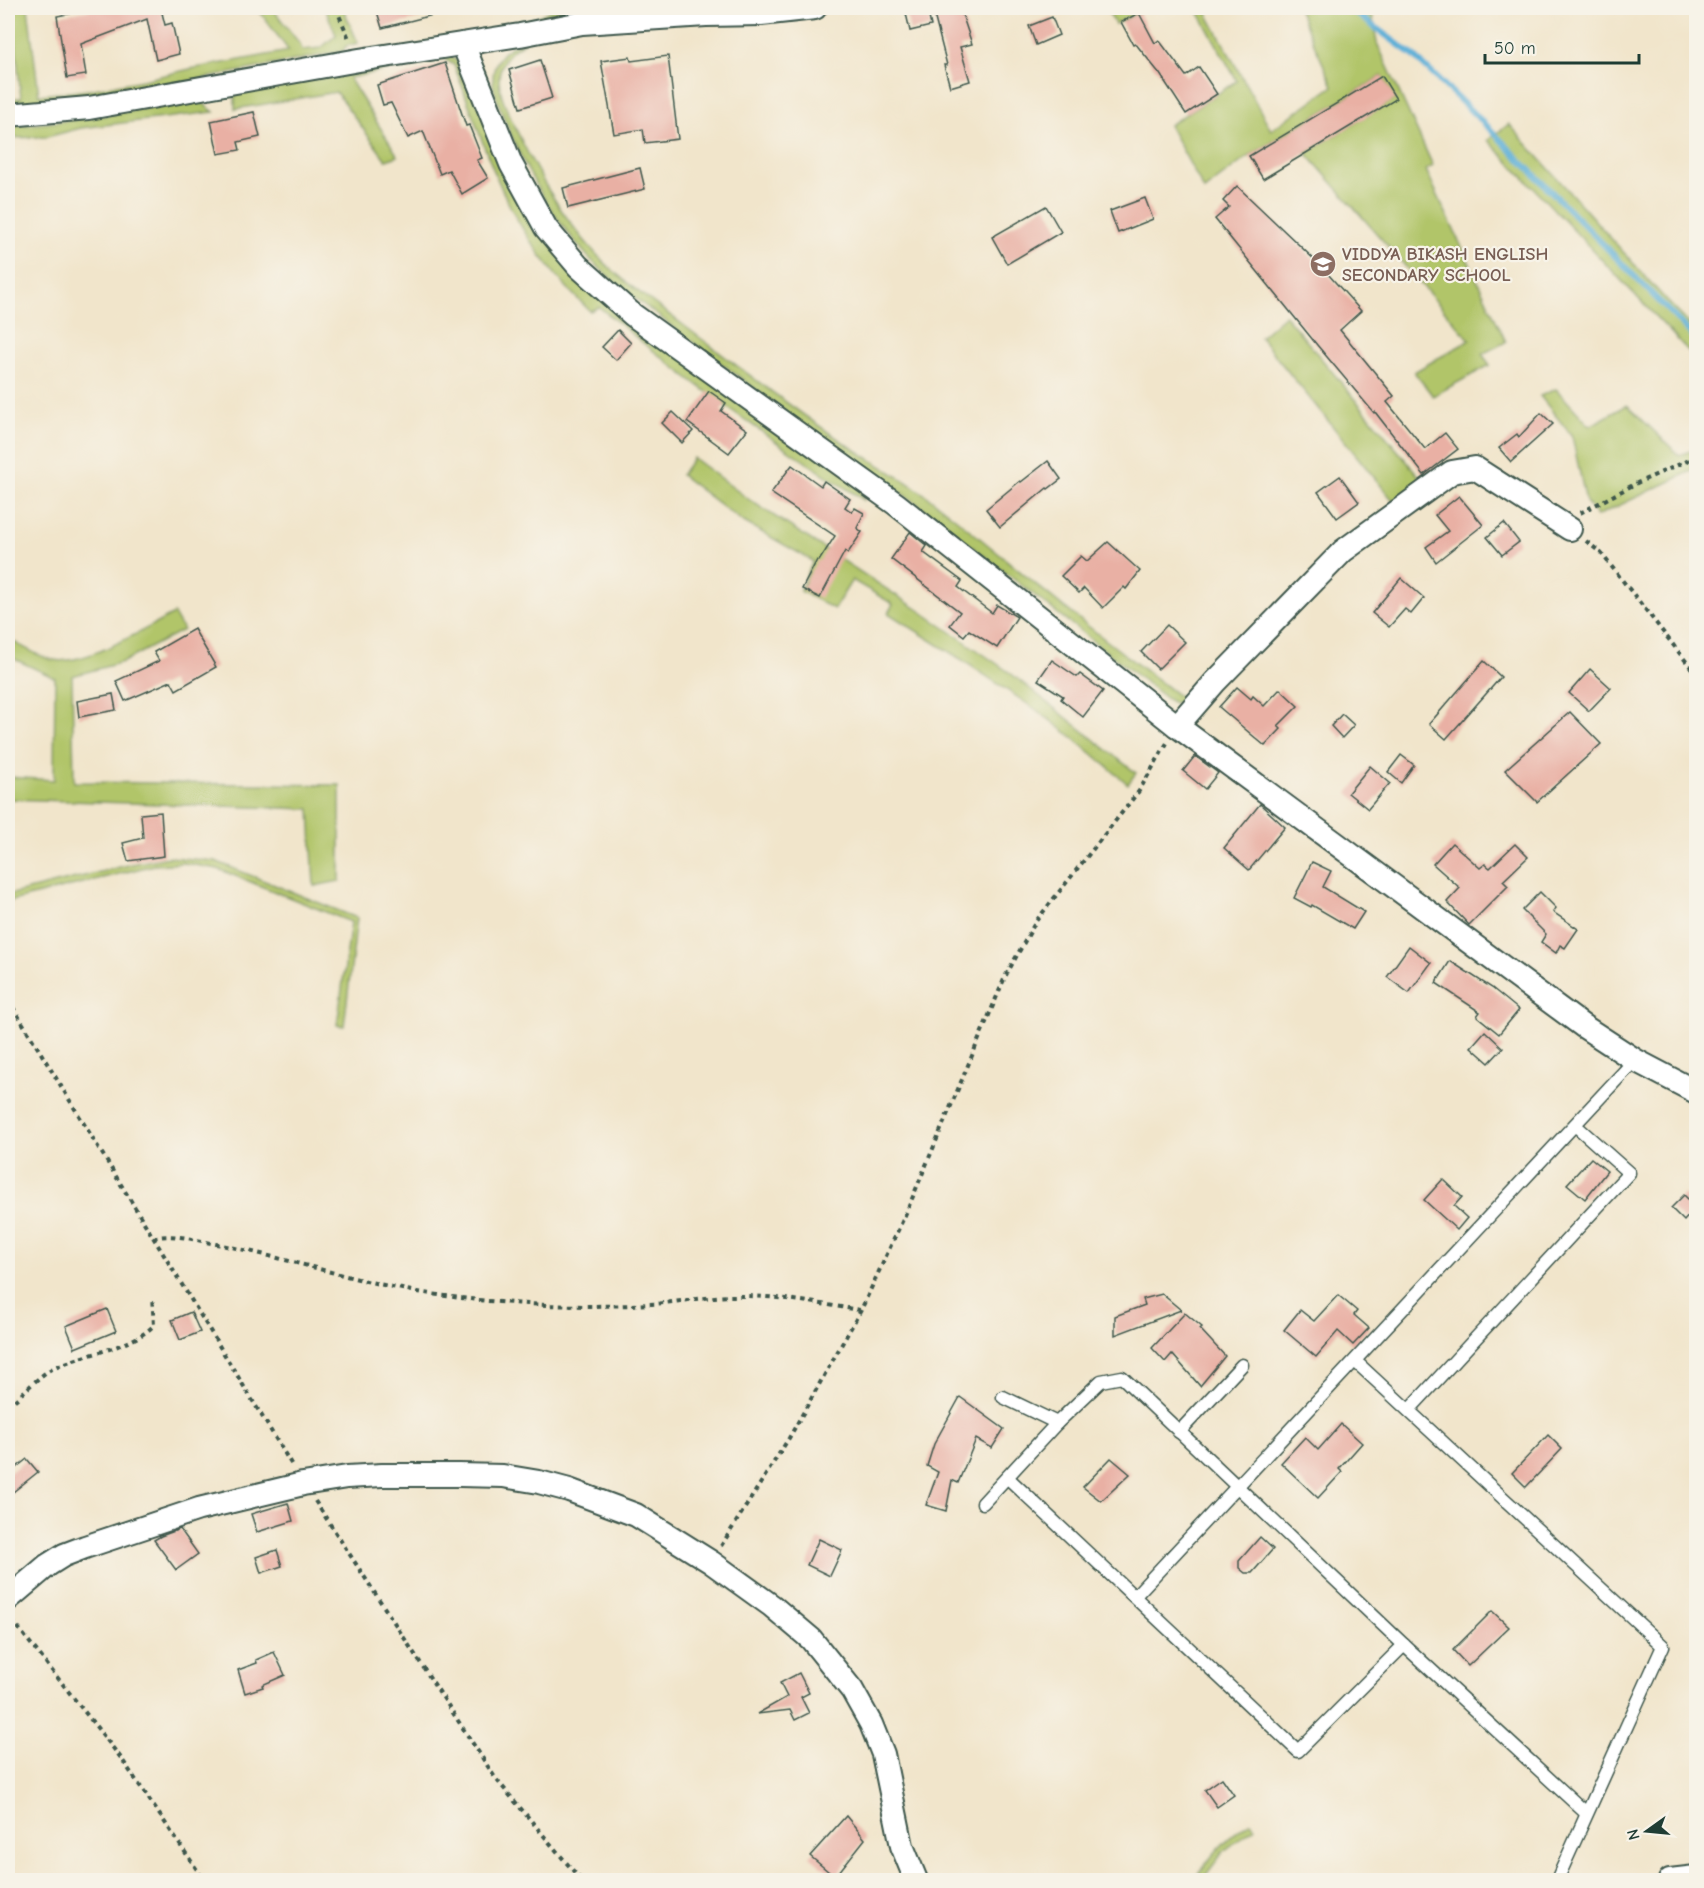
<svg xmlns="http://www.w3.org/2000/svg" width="1704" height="1888" font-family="'Comic Neue',sans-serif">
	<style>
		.green { fill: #b1c569; stroke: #68814e; stroke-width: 1.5 }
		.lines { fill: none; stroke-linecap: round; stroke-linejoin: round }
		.stream { stroke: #5bafd7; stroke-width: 6 }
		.building { fill: #e9b0a4 }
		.lane-casing { stroke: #3e564b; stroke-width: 15 }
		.street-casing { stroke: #3e564b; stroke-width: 26 }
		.path { stroke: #3e564b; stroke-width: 4; stroke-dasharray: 4.5 4.5; stroke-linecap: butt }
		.lane { stroke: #fff; stroke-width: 12 }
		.street { stroke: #fff; stroke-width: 22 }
		.labels { text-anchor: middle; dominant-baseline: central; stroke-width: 4.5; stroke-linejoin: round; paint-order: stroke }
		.education-label { font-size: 18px; font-weight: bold; fill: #785e54; stroke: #f7f3e8; text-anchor: start }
	</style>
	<rect width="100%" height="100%" fill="#f7f3e8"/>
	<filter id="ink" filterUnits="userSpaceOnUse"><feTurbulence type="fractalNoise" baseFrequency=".0167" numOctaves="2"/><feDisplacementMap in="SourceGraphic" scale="12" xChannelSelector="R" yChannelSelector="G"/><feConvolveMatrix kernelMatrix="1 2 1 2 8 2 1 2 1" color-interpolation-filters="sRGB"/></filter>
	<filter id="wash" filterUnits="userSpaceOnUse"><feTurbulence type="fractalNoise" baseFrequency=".008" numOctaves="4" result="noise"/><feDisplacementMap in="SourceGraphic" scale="24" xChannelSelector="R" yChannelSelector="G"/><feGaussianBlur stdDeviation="1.35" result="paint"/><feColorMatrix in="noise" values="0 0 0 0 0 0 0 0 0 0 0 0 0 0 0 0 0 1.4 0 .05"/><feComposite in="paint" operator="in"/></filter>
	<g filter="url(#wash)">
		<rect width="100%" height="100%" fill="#f1e5cb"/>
		<g class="green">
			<polygon points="12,8 28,8 39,95 89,90 143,80 190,69 289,51 257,8 272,8 300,44 302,50 321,48 336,35 325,8 343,8 358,43 346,46 343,51 140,91 8,107 8,99 21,98"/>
			<polygon points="556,8 567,8 548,21 532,25 530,20"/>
			<polygon points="1106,8 1147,8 1115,24"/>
			<polygon points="1196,8 1204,8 1271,130 1333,86 1298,8 1371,8 1377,43 1433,166 1426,170 1506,342 1482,354 1490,365 1433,396 1414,372 1470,340 1306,153 1395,99 1382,76 1249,156 1204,190 1169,125 1237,81"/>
			<path d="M 527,41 C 487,62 497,91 514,125 C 536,172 561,216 597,255 C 621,281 653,302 682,324 C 735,364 787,405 843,442 C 870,460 900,476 927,496 C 977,534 1024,576 1074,615 C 1110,644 1148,672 1184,700 L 1174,703 L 1167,699 L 919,505 L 824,441 L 628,293 C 610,278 592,263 578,245 C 546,208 522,163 504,118 C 500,107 494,95 493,83 C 492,59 505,46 527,41 Z"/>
			<path d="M 451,56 L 457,61 L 461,68 L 533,222 L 862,487 L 864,500 C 772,442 683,377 599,307 L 590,311 C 559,282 532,248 512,210 C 488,164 473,113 454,65 L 443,58 L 349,78 L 398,156 L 386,160 L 336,92 L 235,109 L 235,92 Z"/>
			<path d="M 193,100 L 200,101 L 214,112 L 81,128 L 47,137 L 8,138 L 8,126 C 70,123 131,111 193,100 Z"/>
			<polygon points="1509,124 1667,301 1696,331 1696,359 1488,140"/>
			<polygon points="1285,315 1423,481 1395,503 1260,337"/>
			<polygon points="1556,389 1590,426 1627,405 1680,456 1696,447 1696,469 1597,516 1586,502 1572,436 1540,396"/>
			<polygon points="693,458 751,501 916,608 1009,672 1136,773 1128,784 1071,736 1035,709 959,658 888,613 893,604 852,580 834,609 800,591 813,561 742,521 681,475"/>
			<path d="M 174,614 L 183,630 L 123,662 L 72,676 L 74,782 L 340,785 L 340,881 L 314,886 L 310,809 L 8,799 L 8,777 L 54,780 L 55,678 L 8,656 L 8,639 C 21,645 40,658 54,660 C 85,666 145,628 174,614 Z"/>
			<polygon points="169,857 215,861 357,918 344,1026 337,1025 351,922 218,869 184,863 154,865 8,902 8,895 132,864"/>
			<path d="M 1251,1822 L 1255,1827 L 1224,1851 L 1202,1880 L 1194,1880 C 1210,1857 1226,1837 1251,1822 Z"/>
		</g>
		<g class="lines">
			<polyline class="stream" points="1349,8 1414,56 1489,128 1696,339"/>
		</g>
		<g id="blocks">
			<g class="building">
				<polygon points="89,8 173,8 162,13 165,25 172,23 179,54 156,60 147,19 81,44 86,75 67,78 57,16 90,10"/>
				<polygon points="376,8 441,8 441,13 382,28"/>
				<polygon points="914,8 927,8 931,26 910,31 905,9"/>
				<polygon points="946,8 960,8 972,44 960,47 970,81 950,87 944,65 947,65 933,11"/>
				<polygon points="1139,13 1155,43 1159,40 1186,76 1199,67 1217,94 1186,114 1160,74 1135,43 1133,44 1121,22"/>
				<polygon points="1052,17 1059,35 1036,45 1029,26"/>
				<polygon points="668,56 678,139 645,143 643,129 614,134 601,61 630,57 631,61"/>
				<polygon points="540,60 552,98 520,108 509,70"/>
				<polygon points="445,63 466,126 469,125 482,158 477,160 488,178 462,194 449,170 440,174 423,131 408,138 391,103 383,105 377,85"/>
				<polygon points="1382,76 1396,99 1263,179 1249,156"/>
				<polygon points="254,112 260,137 238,142 240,150 218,154 211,121"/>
				<polygon points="640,168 645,189 568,208 563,188"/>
				<polygon points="1237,186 1319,264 1361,311 1340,330 1394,396 1387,402 1425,449 1445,433 1458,449 1424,475 1375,412 1374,413 1317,345 1215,219 1229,207 1223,201"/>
				<polygon points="1145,198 1153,219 1118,233 1110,211"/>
				<polygon points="1046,206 1061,232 1007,264 992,237"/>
				<polygon points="618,330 631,343 616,360 602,347"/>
				<polygon points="709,391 726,403 721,411 747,430 729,453 687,422"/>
				<polygon points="673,412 693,431 682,443 662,423"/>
				<polygon points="1541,413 1553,424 1511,462 1499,448 1517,434 1519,437"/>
				<polygon points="1048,461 1061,479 1048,489 1047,488 1000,527 986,509 1020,481 1021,482"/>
				<polygon points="792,465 821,486 824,481 850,499 845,507 852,512 855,508 864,513 857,528 862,532 848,553 845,551 820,598 802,589 817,560 819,561 835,536 771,493"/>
				<polygon points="1340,476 1359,502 1337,518 1318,492"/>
				<polygon points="1459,496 1483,525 1436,562 1426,547 1448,531 1435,515"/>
				<polygon points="1504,523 1519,542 1502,555 1487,537"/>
				<polygon points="910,532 927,546 923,552 962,581 958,587 992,613 997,605 1017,617 997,648 969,630 964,636 950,625 960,612 891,559"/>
				<polygon points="1108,542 1140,571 1126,589 1124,587 1103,608 1084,588 1079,593 1061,576 1081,556 1087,561"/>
				<polygon points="1401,578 1424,598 1411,614 1405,609 1389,627 1372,613"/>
				<polygon points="1167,625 1185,642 1158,669 1141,652"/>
				<polygon points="194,629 216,667 176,690 171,681 125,701 116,681 159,661 154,652"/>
				<polygon points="1052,660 1077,677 1080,674 1103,691 1083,717 1061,699 1063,696 1038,680"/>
				<polygon points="1484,661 1501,677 1446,739 1429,724"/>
				<polygon points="1590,669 1611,688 1589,711 1569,693"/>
				<polygon points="1237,687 1251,699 1253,696 1264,706 1280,689 1298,706 1278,726 1281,729 1265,746 1219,707"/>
				<polygon points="113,694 116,710 79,717 77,701"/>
				<polygon points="1570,712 1601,744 1537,802 1505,770"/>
				<polygon points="1342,714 1354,725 1342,738 1331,726"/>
				<polygon points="1401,755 1414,765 1401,783 1388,772"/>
				<polygon points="1195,756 1218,773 1205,789 1183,771"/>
				<polygon points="1370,766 1390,783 1368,809 1348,793"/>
				<polygon points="1260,804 1285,827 1249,870 1224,848"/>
				<polygon points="161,812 164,856 128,861 123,843 143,838 141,814"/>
				<polygon points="1452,843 1480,868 1485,864 1490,868 1515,844 1528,857 1503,881 1508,886 1469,925 1447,902 1460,888 1433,864"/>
				<polygon points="1312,862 1331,871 1323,887 1364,912 1353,929 1312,905 1311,907 1294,898"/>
				<polygon points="1540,892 1556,908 1553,912 1578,929 1565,948 1560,945 1556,953 1541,942 1546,934 1522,910"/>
				<polygon points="1409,946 1431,963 1409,993 1387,977"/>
				<polygon points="1450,961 1492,988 1519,1010 1499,1034 1477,1016 1480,1012 1436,983"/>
				<polygon points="1485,1031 1503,1048 1489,1063 1471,1047"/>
				<polygon points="1591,1158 1607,1171 1585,1199 1567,1184"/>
				<polygon points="1443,1179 1462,1197 1454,1206 1467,1218 1457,1230 1424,1200"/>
				<polygon points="1684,1195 1696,1207 1684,1221 1671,1208"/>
				<polygon points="1162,1294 1181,1310 1115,1335 1115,1316 1145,1305 1143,1299"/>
				<polygon points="1338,1295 1357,1311 1354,1315 1369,1328 1353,1345 1338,1331 1316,1357 1284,1330 1300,1310 1314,1321"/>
				<polygon points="107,1309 116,1331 75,1348 66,1326"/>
				<polygon points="191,1312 200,1332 180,1340 172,1320"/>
				<polygon points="1185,1313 1202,1327 1200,1329 1225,1356 1200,1386 1172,1354 1165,1362 1152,1348"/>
				<polygon points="960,1397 1004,1429 992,1448 976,1439 958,1483 952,1480 946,1511 926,1505 938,1472 927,1466 934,1444"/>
				<polygon points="1341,1424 1362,1443 1339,1469 1342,1472 1318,1498 1281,1463 1305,1437 1318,1450"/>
				<polygon points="1548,1435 1562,1449 1526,1487 1512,1473"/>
				<polygon points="1111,1458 1130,1474 1101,1501 1083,1487"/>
				<polygon points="27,1459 38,1472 8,1496 8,1474"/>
				<polygon points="288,1503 293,1521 257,1532 251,1514"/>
				<polygon points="180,1529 198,1554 176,1570 154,1540 161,1536"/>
				<polygon points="1260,1537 1273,1549 1252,1573 1245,1573 1239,1568 1239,1561"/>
				<polygon points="819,1539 842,1550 830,1576 807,1565"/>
				<polygon points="277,1550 282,1566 261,1573 256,1557"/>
				<polygon points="1492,1611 1509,1627 1468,1666 1453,1650"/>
				<polygon points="274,1652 285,1675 262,1685 263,1687 245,1693 238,1670 257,1663 256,1660"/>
				<polygon points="799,1673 809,1693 801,1697 809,1713 795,1720 790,1710 757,1714 787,1697 780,1683"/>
				<polygon points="1222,1778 1234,1795 1217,1807 1205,1790"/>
				<polygon points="846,1816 865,1839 835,1877 810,1856"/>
			</g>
		</g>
	</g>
	<g filter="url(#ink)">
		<use href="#blocks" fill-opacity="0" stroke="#3e564b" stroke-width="1.5"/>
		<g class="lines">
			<defs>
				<g id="lane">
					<polyline points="1355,1361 1663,1646 1557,1880"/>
					<polyline points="1003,1397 1057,1423"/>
					<polyline points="1409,1410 1629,1173 1575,1125"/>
					<polyline points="1179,1432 1242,1365"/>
					<polyline points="1008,1478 1298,1751 1404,1645"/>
					<polyline points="983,1503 1057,1423 1101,1381 1122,1377 1404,1645 1586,1813"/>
					<polyline points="1135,1596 1635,1060"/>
				</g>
				<g id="street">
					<polyline points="463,44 511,164 546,228 578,266 633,315 896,504 1177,726 1583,1026 1635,1060 1696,1092"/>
					<polyline points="8,115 89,108 359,60 520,35 582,23 706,15 761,14 815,8"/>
					<polyline points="1177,726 1215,682 1343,551 1452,472 1475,468 1570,529"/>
					<polyline points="8,1599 48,1565 64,1555 85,1547 199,1509 303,1484 347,1477 382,1475 459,1475 503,1476 539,1482 569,1490 636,1515 711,1562 772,1606 811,1639 852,1690 871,1724 883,1754 902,1846 916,1880"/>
					<polyline points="1670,1880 1696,1877"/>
				</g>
			</defs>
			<use href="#lane" class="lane-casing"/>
			<use href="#street" class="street-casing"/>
			<g class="path">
				<polyline points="336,8 350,41"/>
				<polyline points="1580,513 1637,483 1696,457"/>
				<polyline points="1586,541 1601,553 1696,674"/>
				<polyline points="8,999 293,1467"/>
				<path d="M 153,1238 C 174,1233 195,1240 216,1244 C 284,1257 350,1280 418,1292 C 495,1304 571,1309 649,1304 C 677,1303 706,1296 734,1296 C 776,1295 819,1304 860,1310"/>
				<path d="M 8,1406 C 22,1395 40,1374 55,1367 C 84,1354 132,1348 154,1325 L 152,1297"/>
				<polyline points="315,1501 496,1779 581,1880"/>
				<polyline points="721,1546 789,1438 861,1310 906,1213 1005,977 1036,921 1139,791 1167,743"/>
				<polyline points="12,1620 121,1758 204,1880"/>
			</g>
			<use href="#lane" class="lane"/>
			<use href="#street" class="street"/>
		</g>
	</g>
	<defs>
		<symbol id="school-disc" viewBox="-11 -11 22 22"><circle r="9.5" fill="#8d6e63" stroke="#f7f3e8"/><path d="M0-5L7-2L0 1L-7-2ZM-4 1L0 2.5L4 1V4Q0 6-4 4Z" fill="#fff"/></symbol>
	</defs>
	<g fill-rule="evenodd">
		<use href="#school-disc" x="1308" y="249" width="30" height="30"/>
	</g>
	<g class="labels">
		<g class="education-label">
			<text x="1342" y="254">VIDDYA BIKASH ENGLISH<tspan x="1342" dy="21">SECONDARY SCHOOL</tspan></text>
		</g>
	</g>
	<rect width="1704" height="1888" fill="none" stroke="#f7f3e8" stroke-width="30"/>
	<g transform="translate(1647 1831) rotate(255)" stroke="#f7f3e8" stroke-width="4.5" paint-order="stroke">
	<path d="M0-4.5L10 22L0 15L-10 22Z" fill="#1f3d34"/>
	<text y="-9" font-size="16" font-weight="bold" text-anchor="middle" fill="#1f3d34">N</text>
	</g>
	<path d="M1485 54v9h154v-9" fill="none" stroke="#1f3d34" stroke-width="3"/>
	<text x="1494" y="54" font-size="18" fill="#1f3d34" stroke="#f7f3e8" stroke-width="4.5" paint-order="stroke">50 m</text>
</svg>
